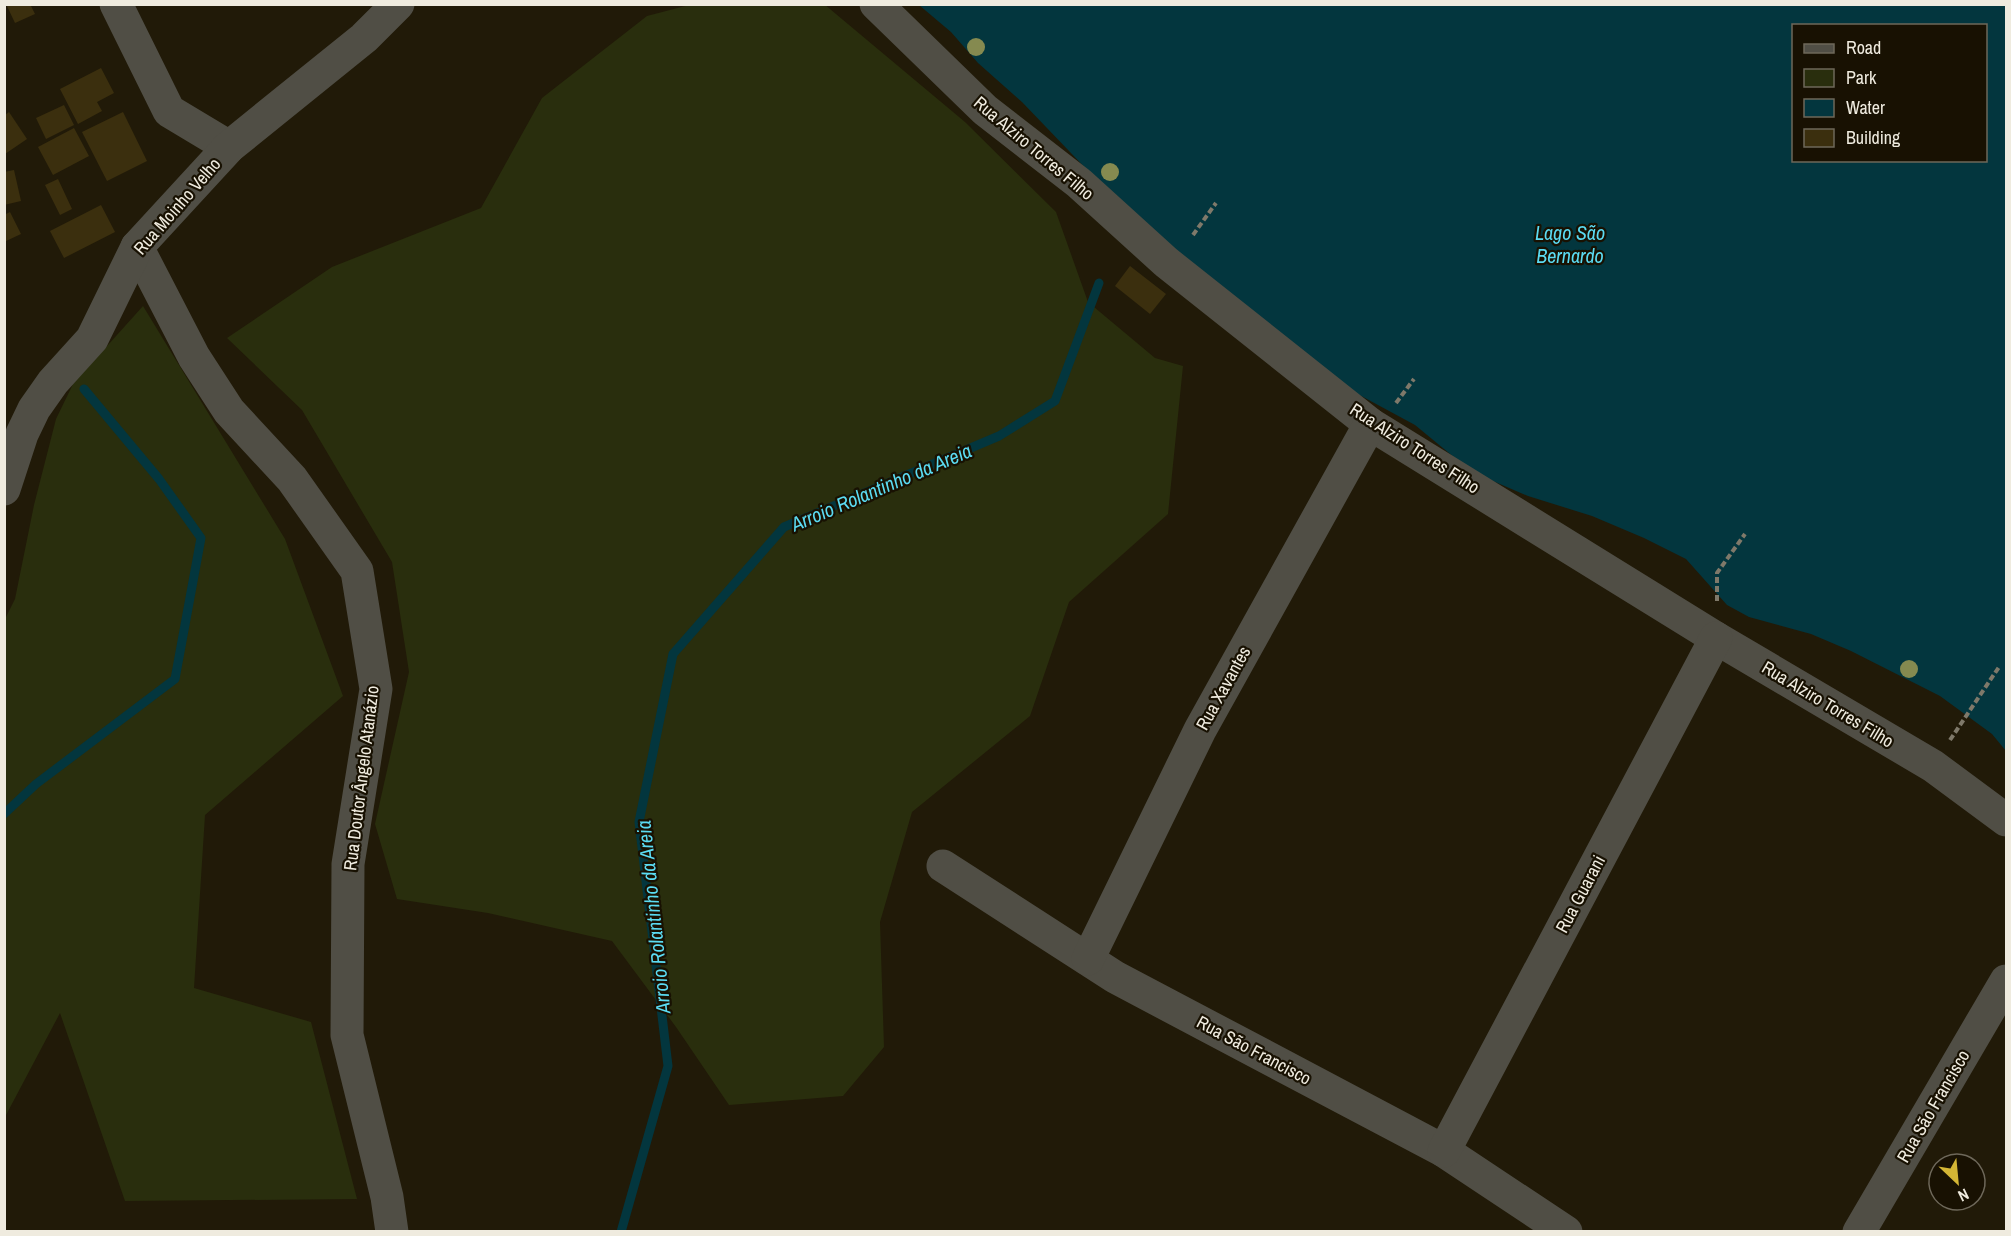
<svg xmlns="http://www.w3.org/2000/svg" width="2011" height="1236" font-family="'Archivo Narrow',sans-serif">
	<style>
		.green { fill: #292e0d }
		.water { fill: #03363e; fill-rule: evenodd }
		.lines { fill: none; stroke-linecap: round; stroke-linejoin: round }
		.stream { stroke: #03363e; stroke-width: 9 }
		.building { fill: #3b2f0e }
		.path { stroke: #7f796a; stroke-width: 4; stroke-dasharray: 6 3; stroke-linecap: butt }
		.minor { stroke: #504e45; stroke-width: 33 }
		.tree { fill: #858a50 }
		.labels { text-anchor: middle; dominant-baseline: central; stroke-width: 4.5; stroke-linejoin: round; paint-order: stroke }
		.street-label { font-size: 18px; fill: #efebdf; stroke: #181102 }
		.water-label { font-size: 20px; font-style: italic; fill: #5bdbf2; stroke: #181102 }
	</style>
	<rect width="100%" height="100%" fill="#211a08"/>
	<g class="green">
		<polygon points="824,4 965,122 1056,212 1088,302 1155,358 1183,366 1168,514 1069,602 1030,716 912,812 880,922 884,1047 843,1096 729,1105 676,1027 612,941 488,913 397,899 375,824 409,672 392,562 302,410 227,338 332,267 481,208 542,98 647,16 689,5"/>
		<polygon points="143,306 285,539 343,696 205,815 194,988 311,1022 357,1199 125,1201 60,1013 5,1117 5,619 15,599 34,505 56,419 73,384"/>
	</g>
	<path class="water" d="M 919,5 L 2006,5 L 2006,751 L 1992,734 L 1940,696 L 1851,651 L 1811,634 L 1749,617 L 1727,605 L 1686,559 L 1644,538 L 1592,516 L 1528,496 L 1472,472 L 1415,425 L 1328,378 L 1141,226 L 1022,102 L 978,63 L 951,32 ZM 1794,26 L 1986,26 L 1986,160 L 1794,160 Z"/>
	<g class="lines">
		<g class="stream">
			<polyline points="4,814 36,784 175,679 201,538 159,479 84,389"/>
			<polyline points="621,1232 668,1066 639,822 673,654 784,527 999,436 1055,401 1099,283"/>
		</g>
	</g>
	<g class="building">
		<polygon points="6,4 30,4 35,14 15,23"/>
		<polygon points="101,68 114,93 97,102 102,111 78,124 60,89"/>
		<polygon points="64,105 74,125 46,139 36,118"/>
		<polygon points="9,112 27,139 5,154 5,115"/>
		<polygon points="123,112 147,161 107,181 82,132"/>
		<polygon points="74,128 89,156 53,175 38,147"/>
		<polygon points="14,170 21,201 4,205 4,172"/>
		<polygon points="58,179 72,209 60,215 45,185"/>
		<polygon points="101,205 115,232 64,258 50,231"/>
		<polygon points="10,212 21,234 4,242 4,215"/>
		<polygon points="1130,266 1166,294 1150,314 1115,286"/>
	</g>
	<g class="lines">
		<g class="path">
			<polyline points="1193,235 1216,203"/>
			<polyline points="1396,403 1414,379"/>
			<polyline points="1717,601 1717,573 1745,534"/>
			<polyline points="1950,740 1999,667"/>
		</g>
		<g class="minor">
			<polyline points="116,4 169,111 229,147"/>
			<polyline points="876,4 985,110 1079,183 1166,262 1370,424 1716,638 1933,766 2006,820"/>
			<polyline points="137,247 194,357 229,411 292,479 357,571 376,689 348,864 347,1035 387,1197 392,1232"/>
			<polyline points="4,489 22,434 34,409 53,382 92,339 137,247 229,147 364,38 398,4"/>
			<polyline points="943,866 1115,977 1444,1151 1566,1232"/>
			<polyline points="1088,959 1200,730 1370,424"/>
			<polyline points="1444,1151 1716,638"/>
			<polyline points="1859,1232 2006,981"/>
		</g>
	</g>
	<g class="tree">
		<circle cx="976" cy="47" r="9"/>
		<circle cx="1110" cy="172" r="9"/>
		<circle cx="1909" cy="669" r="9"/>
	</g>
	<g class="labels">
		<g class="street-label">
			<text transform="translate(1034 148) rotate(40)">Rua Alziro Torres Filho</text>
			<text transform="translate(177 206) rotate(-49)">Rua Moinho Velho</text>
			<text transform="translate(1415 448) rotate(33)">Rua Alziro Torres Filho</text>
			<text transform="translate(1223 688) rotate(-61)">Rua Xavantes</text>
			<text transform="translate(1828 704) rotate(31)">Rua Alziro Torres Filho</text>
			<text transform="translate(361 778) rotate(-83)">Rua Doutor Ângelo Atanázio</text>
			<text transform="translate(1580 894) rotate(-62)">Rua Guarani</text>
			<text transform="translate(1254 1050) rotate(28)">Rua São Francisco</text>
			<text transform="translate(1933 1106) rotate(-60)">Rua São Francisco</text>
		</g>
		<g class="water-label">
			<text x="1570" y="232">Lago São<tspan x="1570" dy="23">Bernardo</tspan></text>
			<text transform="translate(881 487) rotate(-23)">Arroio Rolantinho da Areia</text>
			<text transform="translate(653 917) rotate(-96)">Arroio Rolantinho da Areia</text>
		</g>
	</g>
	<rect width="2011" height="1236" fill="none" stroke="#efebdf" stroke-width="12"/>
	<rect x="1792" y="24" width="195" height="138" fill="#181102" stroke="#6e685a" stroke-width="1.5"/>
	<rect x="1804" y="44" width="30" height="9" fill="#504e45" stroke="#6e685a" stroke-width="1.5"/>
	<text x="1846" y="54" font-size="18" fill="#efebdf">Road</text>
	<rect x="1804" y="69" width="30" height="18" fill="#292e0d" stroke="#6e685a" stroke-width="1.5"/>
	<text x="1846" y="84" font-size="18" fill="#efebdf">Park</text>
	<rect x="1804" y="99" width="30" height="18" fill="#03363e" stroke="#6e685a" stroke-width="1.5"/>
	<text x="1846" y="114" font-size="18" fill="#efebdf">Water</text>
	<rect x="1804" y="129" width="30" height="18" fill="#3b2f0e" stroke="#6e685a" stroke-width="1.5"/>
	<text x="1846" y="144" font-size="18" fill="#efebdf">Building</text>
	<g transform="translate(1957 1182) rotate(154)"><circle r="28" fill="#181102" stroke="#6e685a" stroke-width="1.5"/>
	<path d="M0-4.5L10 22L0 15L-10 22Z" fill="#d4b635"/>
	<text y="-9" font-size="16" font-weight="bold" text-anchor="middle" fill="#efebdf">N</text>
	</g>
</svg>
